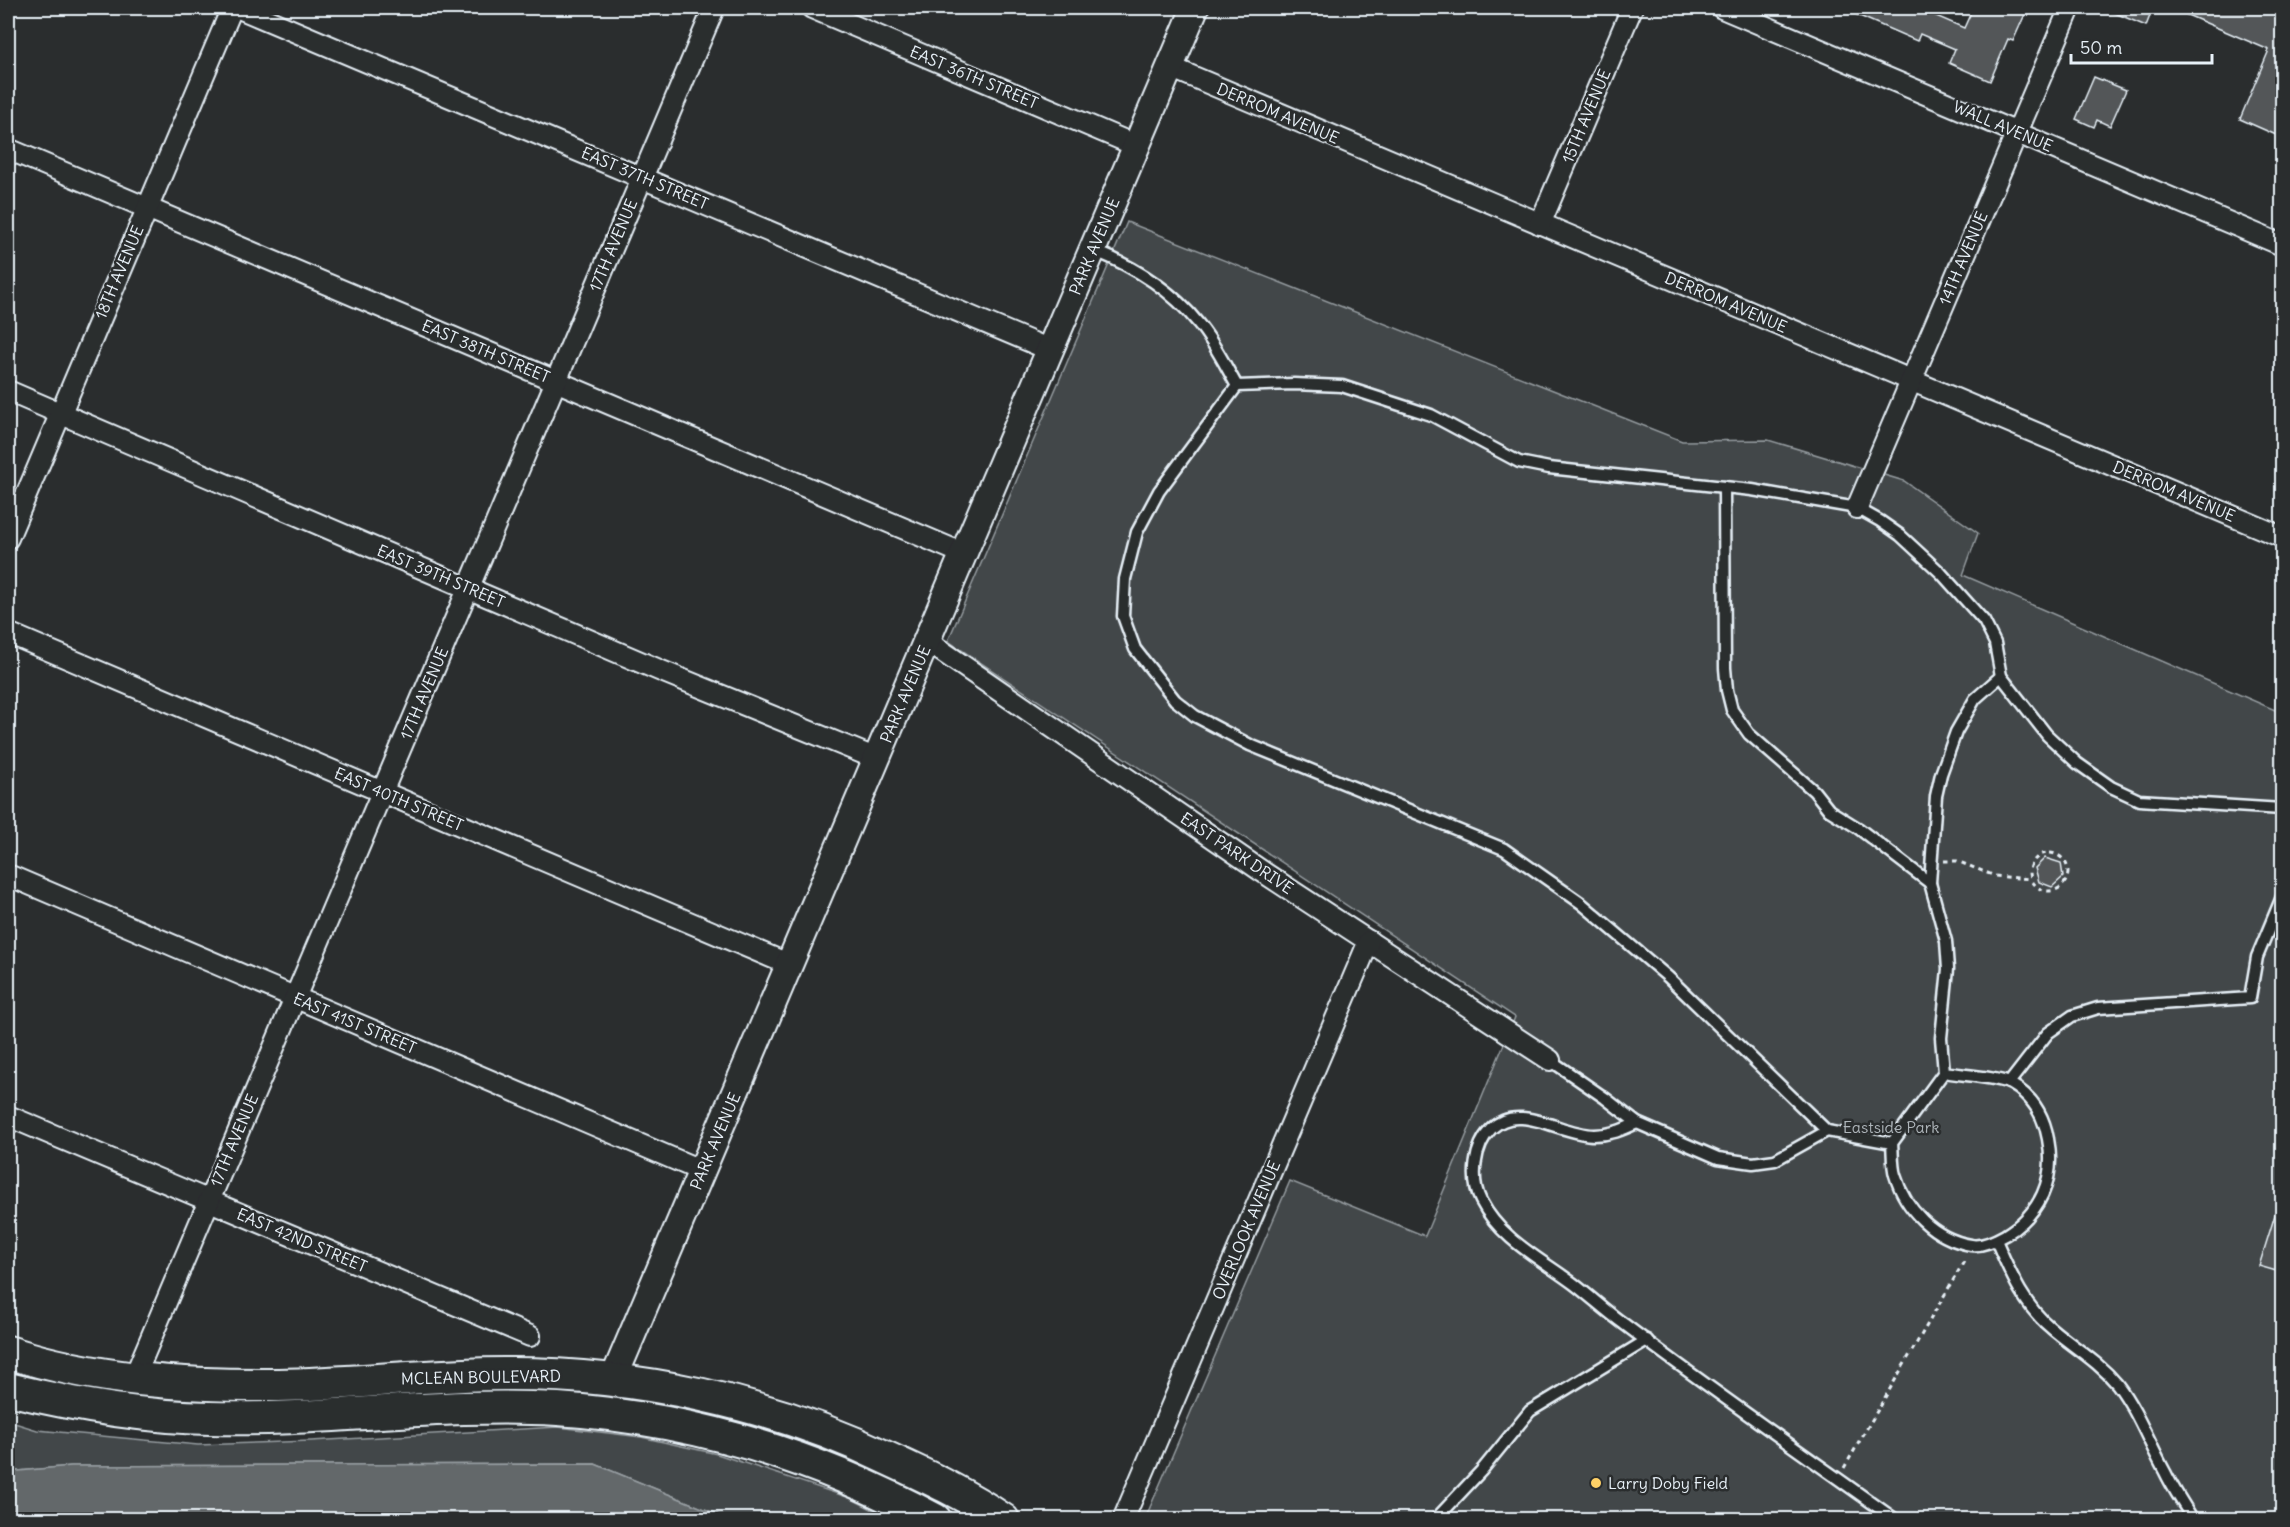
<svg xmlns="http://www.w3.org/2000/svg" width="2290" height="1527" font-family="Delius,sans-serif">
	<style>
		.green { fill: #424648; stroke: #959ca0; stroke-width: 1.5 }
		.water { fill: #63686b; stroke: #989fa3; stroke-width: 1.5 }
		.building { fill: #535759; stroke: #e8f1f8; stroke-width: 1.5 }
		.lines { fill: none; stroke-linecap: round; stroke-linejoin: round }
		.service-casing { stroke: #e8f1f8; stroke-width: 15 }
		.minor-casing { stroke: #e8f1f8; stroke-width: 24 }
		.tertiary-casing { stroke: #e8f1f8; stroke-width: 30 }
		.primary-casing { stroke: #e8f1f8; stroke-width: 36 }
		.path { stroke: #e8f1f8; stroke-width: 3; stroke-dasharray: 4.5 4.5; stroke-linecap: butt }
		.service { stroke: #2a2d2e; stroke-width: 10 }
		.minor { stroke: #2a2d2e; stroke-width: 20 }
		.tertiary { stroke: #2a2d2e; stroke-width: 26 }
		.primary { stroke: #2a2d2e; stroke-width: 32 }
		.poi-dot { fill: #ffd166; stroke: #2a2d2e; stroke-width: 2 }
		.labels { text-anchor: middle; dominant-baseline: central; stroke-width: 5; stroke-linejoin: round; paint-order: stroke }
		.street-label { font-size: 16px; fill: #e8f1f8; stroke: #2a2d2e }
		.park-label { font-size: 16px; fill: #aeb5ba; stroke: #2a2d2e }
		.poi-label { font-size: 16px; fill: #e8f1f8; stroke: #2a2d2e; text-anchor: start }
	</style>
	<rect width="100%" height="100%" fill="#2a2d2e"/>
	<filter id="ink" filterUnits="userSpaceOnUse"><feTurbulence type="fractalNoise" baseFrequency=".0167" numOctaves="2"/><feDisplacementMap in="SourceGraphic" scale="12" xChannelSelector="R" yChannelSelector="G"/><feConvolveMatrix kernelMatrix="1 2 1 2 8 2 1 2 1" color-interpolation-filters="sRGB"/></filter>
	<g filter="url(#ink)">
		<g class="green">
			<polygon points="1127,222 1682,441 1768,440 1904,481 1978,533 1963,575 2282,713 2282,1519 1145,1519 1290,1181 1425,1236 1515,1017 948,641"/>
			<polygon points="8,1421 37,1430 198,1445 311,1441 558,1427 641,1437 717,1454 850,1498 891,1519 729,1519 595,1464 71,1466 8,1472"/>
		</g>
		<polygon class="water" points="595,1464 729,1519 8,1519 8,1472 71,1466"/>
		<g class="building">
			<polygon points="1841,8 1932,8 1929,13 1964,28 1973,8 2015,8 2026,12 2013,41 2008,39 1990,81 1949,63 1955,49 1920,34 1917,41"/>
			<polygon points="2103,8 2153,8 2146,26"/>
			<polygon points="2171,8 2283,8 2283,138 2240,119 2269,50"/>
			<polygon points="2094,77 2126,90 2110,126 2097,120 2094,127 2076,119"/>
			<polygon points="2045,858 2061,863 2063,877 2052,887 2039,882 2035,868"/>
			<polygon points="2279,1202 2283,1202 2283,1273 2259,1266"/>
		</g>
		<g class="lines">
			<defs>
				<g id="service">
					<path d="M 1093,250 C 1133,266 1171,289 1198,323 C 1214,342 1225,365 1237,386"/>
					<polyline points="1237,386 1159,491 1137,532 1125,579 1123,616 1135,649 1175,700 1195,716 1250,745 1504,849 1581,903 1668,977 1827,1131 1892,1143"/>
					<polyline points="1237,386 1294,384 1342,386 1431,415 1519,462 1549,468 1752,490 1857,508 1880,521 1900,535 1941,573 1984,621 1995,643 2001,676 2047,735 2077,763 2111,787 2139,800 2282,809"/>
					<polyline points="1724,487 1725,668 1727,690 1732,710 1749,734 1814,791 1829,810 1858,828 1930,883"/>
					<polyline points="1550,1060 1605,1098 1637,1123 1718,1158 1753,1163 1775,1160 1827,1131"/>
					<path d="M 1944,1072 C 1960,1075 1999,1077 2011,1084 C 2032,1096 2044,1116 2048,1139 C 2056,1179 2040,1214 2005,1235 C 1996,1240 1981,1247 1971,1245 C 1934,1239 1905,1209 1895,1175 C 1892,1165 1893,1153 1892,1143 L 1944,1072 L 1941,1038 L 1948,969 L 1946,941 L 1930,883 L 1936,796 L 1941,774 L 1956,732 L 1975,699 L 2001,676"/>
					<polyline points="2009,1083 2048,1033 2072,1016 2098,1008 2250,998 2257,957 2282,897"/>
					<path d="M 1637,1123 C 1622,1130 1610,1135 1594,1135 C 1561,1135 1519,1101 1491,1129 C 1474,1146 1470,1180 1481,1201 C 1501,1240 1541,1259 1574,1284 C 1591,1297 1607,1312 1624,1324 C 1713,1391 1805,1455 1896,1520"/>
					<path d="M 1996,1240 C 2010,1272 2023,1305 2051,1328 C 2073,1347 2098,1361 2117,1384 C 2137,1410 2149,1443 2165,1472 C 2173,1489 2184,1504 2193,1520"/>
					<polyline points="1435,1520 1482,1470 1530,1411 1647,1340"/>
				</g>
				<g id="minor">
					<polyline points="239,8 1050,350"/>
					<polyline points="812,8 1137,146"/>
					<polyline points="1722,8 2282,245"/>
					<polyline points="1170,67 2282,537"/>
					<polyline points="8,149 964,554"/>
					<polyline points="1540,224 1632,8"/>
					<polyline points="8,391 659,670 877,759"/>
					<polyline points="1857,508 2070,8"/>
					<polyline points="8,538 232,8"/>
					<polyline points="8,633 790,965"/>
					<polyline points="927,641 1263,872 1550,1060"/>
					<polyline points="8,875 702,1171"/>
					<polyline points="8,1116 530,1336"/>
					<polyline points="134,1378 714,8"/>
					<polyline points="1123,1520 1369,941"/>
				</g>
				<polyline id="tertiary" points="613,1380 1195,8"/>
				<g id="primary">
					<path d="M 8,1352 C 94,1380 187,1386 278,1385 C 353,1384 429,1374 504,1374 C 635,1373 771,1402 889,1459 C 928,1477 967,1495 1003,1520"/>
					<path d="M 8,1389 C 74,1405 141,1417 210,1418 C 326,1421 442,1402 558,1409 C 691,1418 818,1457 935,1520"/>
				</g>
			</defs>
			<use href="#service" class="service-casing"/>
			<use href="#minor" class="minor-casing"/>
			<use href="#tertiary" class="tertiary-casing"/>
			<use href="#primary" class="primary-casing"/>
			<g class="path">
				<circle cx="2049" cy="872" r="19"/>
				<polyline points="1944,861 1957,861 1995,876 2031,879"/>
				<polyline points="1844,1468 1966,1258"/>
			</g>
			<use href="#service" class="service"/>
			<use href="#minor" class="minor"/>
			<use href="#tertiary" class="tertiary"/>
			<use href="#primary" class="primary"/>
		</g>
	</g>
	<circle class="poi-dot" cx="1596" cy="1483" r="6"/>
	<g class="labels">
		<g class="street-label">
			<text transform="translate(974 77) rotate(23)">EAST 36TH STREET</text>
			<text transform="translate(1278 113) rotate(23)">DERROM AVENUE</text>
			<text transform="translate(1586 116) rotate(-67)">15TH AVENUE</text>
			<text transform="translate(2003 126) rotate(23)">WALL AVENUE</text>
			<text transform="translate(645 178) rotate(23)">EAST 37TH STREET</text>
			<text transform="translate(613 245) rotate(-67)">17TH AVENUE</text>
			<text transform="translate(1094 246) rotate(-67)">PARK AVENUE</text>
			<text transform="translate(1963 258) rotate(-67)">14TH AVENUE</text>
			<text transform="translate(119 272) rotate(-67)">18TH AVENUE</text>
			<text transform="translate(1726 302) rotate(23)">DERROM AVENUE</text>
			<text transform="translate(486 351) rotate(23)">EAST 38TH STREET</text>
			<text transform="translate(2174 491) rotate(23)">DERROM AVENUE</text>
			<text transform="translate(441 576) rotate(23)">EAST 39TH STREET</text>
			<text transform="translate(424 693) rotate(-67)">17TH AVENUE</text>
			<text transform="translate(905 694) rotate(-67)">PARK AVENUE</text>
			<text transform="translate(399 799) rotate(23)">EAST 40TH STREET</text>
			<text transform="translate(1237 853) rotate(34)">EAST PARK DRIVE</text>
			<text transform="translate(355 1023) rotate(23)">EAST 41ST STREET</text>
			<text transform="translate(234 1140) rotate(-67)">17TH AVENUE</text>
			<text transform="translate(715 1141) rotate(-67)">PARK AVENUE</text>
			<text transform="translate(1246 1230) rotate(-67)">OVERLOOK AVENUE</text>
			<text transform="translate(302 1240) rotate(23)">EAST 42ND STREET</text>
			<text transform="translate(481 1377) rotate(-1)">MCLEAN BOULEVARD</text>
		</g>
		<g class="park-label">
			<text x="1891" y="1127">Eastside Park</text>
		</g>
		<g class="poi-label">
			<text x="1608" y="1483">Larry Doby Field</text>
		</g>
	</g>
	<rect width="2290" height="1527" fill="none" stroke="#2a2d2e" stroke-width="30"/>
	<rect x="15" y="15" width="2260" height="1497" fill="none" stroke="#e8f1f8" stroke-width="2" filter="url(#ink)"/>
	<path d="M2071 54v9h141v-9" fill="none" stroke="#e8f1f8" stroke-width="3"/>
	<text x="2080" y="54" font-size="18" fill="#e8f1f8" stroke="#2a2d2e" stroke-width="4.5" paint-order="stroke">50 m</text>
</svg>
